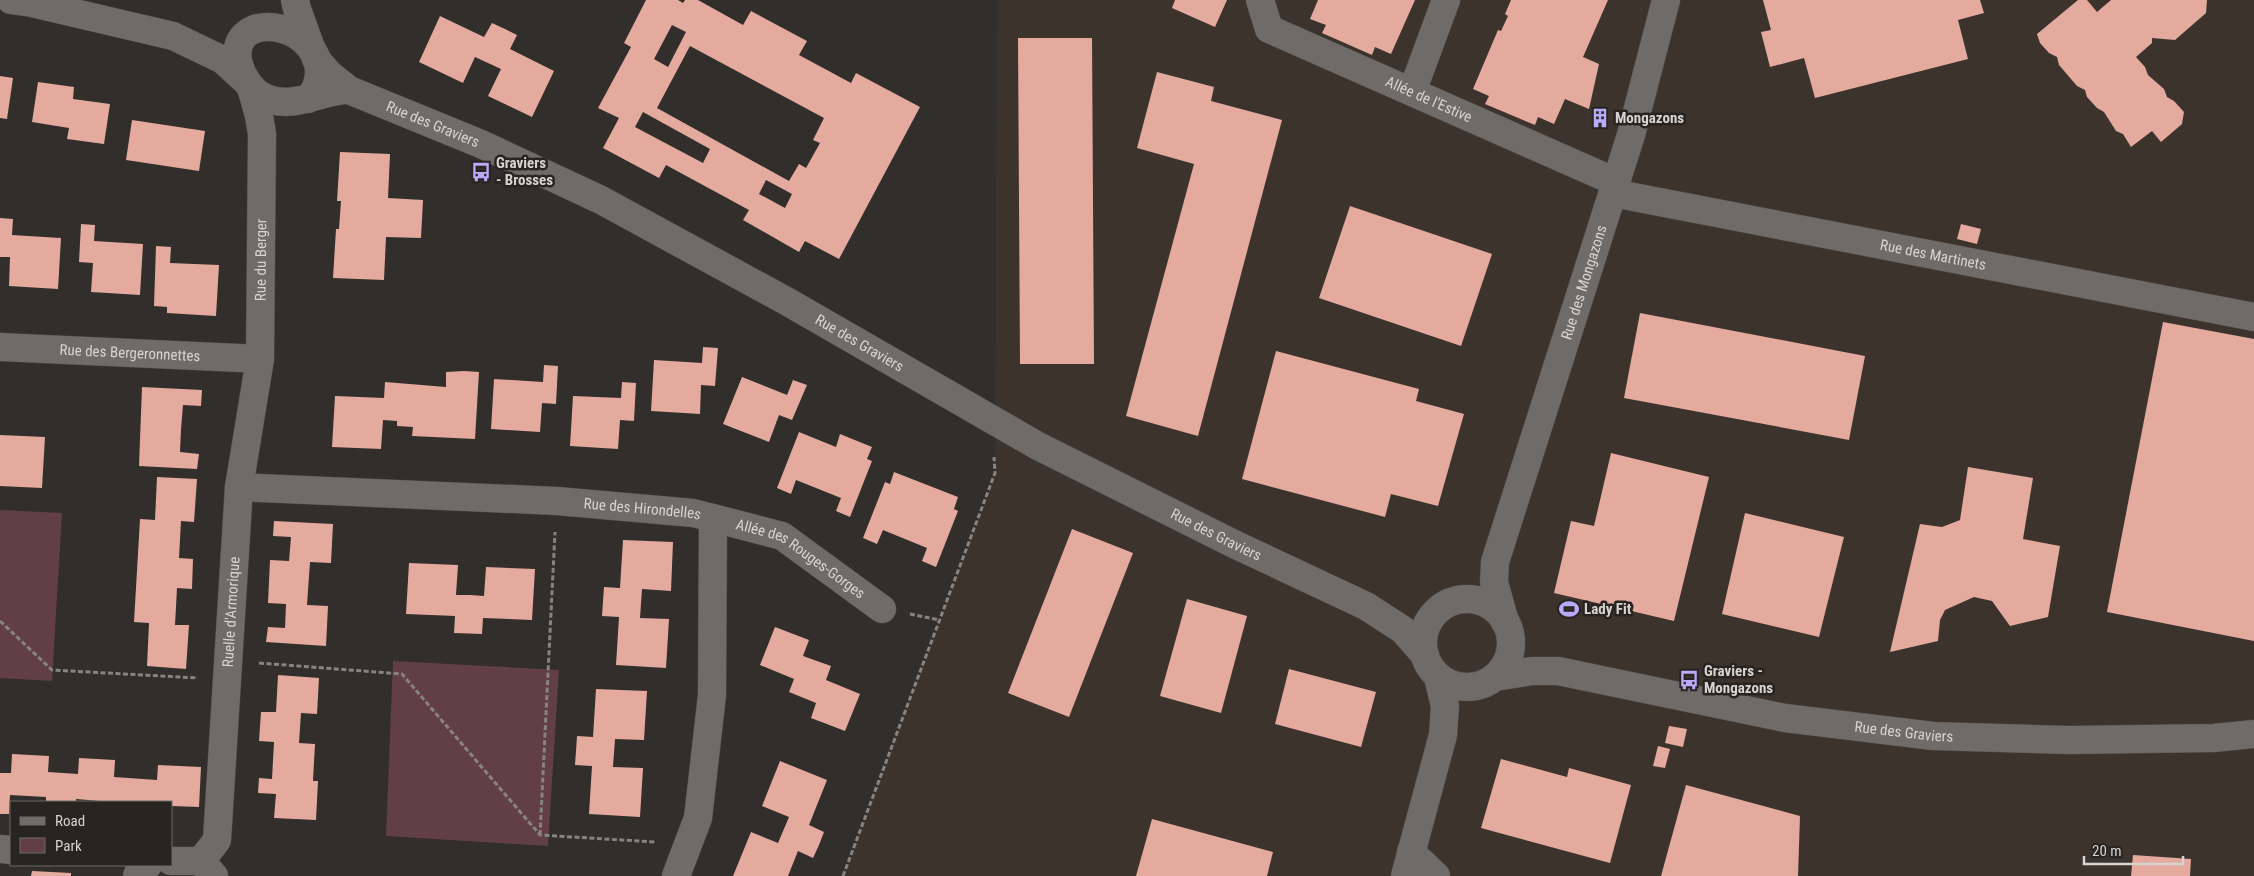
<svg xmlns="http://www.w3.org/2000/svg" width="2254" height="876" font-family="'Roboto Condensed',sans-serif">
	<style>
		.built { fill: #3d332d }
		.green { fill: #623f46 }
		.building { fill: #e4aa9e; fill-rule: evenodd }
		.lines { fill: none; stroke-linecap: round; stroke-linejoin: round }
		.minor-casing { stroke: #4e4b48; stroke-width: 29 }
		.path { stroke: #868381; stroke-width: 3; stroke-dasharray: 5 2.5; stroke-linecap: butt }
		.minor { stroke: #6f6b68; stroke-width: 28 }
		.labels { text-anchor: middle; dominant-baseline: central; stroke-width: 5; stroke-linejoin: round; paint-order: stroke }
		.street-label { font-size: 15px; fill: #d6d3d1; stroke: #272421 }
		.poi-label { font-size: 15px; font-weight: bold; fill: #d6d3d1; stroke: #272421; text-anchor: start }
	</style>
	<rect width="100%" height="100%" fill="#312e2b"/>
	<polygon class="built" points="997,0 2254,0 2254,876 843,876 995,473"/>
	<g class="green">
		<polygon points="0,510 62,513 52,681 0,678"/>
		<polygon points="393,661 559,670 548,846 386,836"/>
	</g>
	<g class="building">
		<path d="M 646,0 L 678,0 L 683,3 L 685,0 L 698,0 L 743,25 L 751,11 L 807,41 L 799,55 L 851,83 L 856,73 L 920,107 L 839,259 L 805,241 L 799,252 L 743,220 L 749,210 L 666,165 L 659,178 L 603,148 L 619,118 L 598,108 L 631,47 L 624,43 ZM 672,25 L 686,32 L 668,67 L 654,59 ZM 690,46 L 824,118 L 813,140 L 820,143 L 806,168 L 799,164 L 789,181 L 657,108 ZM 643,112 L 710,149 L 703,163 L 635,127 ZM 766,180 L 792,194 L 785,208 L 759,194 Z"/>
		<polygon points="1175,0 1227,0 1215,27 1172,8"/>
		<polygon points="1318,0 1415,0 1391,54 1375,47 1372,55 1322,33 1326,25 1310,19"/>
		<polygon points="1511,0 1608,0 1583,57 1599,64 1589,109 1565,99 1554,124 1538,117 1535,125 1485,104 1489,96 1473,89 1498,30 1501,31 1508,16 1505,14"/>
		<polygon points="1763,0 1980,0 1984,13 1958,20 1968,59 1815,98 1804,58 1770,67 1761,32 1771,30"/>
		<polygon points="2078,0 2087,0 2097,12 2111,0 2207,0 2206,13 2175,40 2152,38 2152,43 2136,57 2145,67 2148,75 2164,89 2167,97 2174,101 2184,112 2182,124 2161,142 2152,131 2131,147 2123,134 2116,131 2104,112 2097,108 2087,97 2085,90 2077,86 2059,65 2057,57 2049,53 2040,43 2037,34"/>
		<polygon points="440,16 484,37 492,23 505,29 517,35 510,49 554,71 532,117 488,96 501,69 475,57 463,83 419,62"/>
		<polygon points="1018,38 1092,38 1094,364 1020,364"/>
		<polygon points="1157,72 1214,87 1211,101 1282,120 1198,436 1126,416 1194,164 1137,148"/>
		<polygon points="0,76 13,78 7,119 0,118"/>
		<polygon points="38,82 74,87 73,99 110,104 104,144 67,139 69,128 32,122"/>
		<polygon points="1596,110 1607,113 1603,126 1593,123"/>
		<polygon points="132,120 205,131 199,171 126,160"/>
		<polygon points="340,152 390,154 388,198 423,200 421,238 386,237 384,280 333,278 336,229 339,229 341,201 337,201"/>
		<polygon points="1350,206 1492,254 1461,346 1319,298"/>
		<polygon points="0,218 13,219 12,235 61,238 58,289 9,286 10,257 0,257"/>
		<polygon points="81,224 95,225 94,241 143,244 140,295 91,292 93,263 79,262"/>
		<polygon points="1961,224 1981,229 1977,244 1957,239"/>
		<polygon points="156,246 171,247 170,263 219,265 216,316 167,313 167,307 154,306"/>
		<polygon points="1640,313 1865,356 1849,440 1624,398"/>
		<polygon points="2163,322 2254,339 2254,641 2107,612"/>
		<polygon points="703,347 718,348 715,386 701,385 700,414 651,411 654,360 702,363"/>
		<polygon points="1276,351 1419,389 1416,401 1464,414 1438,506 1391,494 1385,517 1242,479"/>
		<polygon points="544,365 558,366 556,404 542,403 540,432 491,429 494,379 543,382"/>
		<polygon points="464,371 479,372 475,439 412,436 413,427 397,426 397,421 383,420 381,449 332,447 335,396 384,398 385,382 446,387 446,372"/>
		<polygon points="742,377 787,395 793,380 807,385 792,420 779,415 769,442 723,424"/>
		<polygon points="622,382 636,383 634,421 620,420 618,449 570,446 573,396 621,398"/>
		<polygon points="142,387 202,390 201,406 183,405 181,429 180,452 199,454 197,469 139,466"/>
		<polygon points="799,432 836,447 840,434 872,447 867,459 872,461 850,517 836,511 841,498 796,480 791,494 777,488"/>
		<polygon points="0,435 45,437 42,488 0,486"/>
		<polygon points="1611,453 1709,477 1674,621 1554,593 1571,521 1594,526"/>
		<polygon points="1968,467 2033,478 2023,539 2060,546 2048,617 2010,626 1992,601 1974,597 1945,610 1940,620 1938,641 1890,652 1920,524 1942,527 1960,520"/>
		<polygon points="894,472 958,497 954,509 958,511 936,567 922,561 927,548 883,530 877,544 863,538 885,482 890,484"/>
		<polygon points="157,477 197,479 194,522 181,521 179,558 193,559 192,589 177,588 175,625 189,625 186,669 147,666 149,623 134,622 140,519 155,520"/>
		<polygon points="1745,513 1844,537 1819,637 1722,614"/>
		<polygon points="274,521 333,524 331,563 310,562 307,605 328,606 326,646 266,642 268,627 285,628 286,604 268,603 270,560 289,561 291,537 273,536"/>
		<polygon points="1072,529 1133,553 1069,717 1008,693"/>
		<polygon points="623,540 673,542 671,591 642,589 640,618 669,619 666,668 616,665 619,617 602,616 603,601 604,587 620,588"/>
		<polygon points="409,563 458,565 456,595 470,595 484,596 486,567 535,569 532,620 483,618 482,634 454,633 455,616 406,614"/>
		<polygon points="1187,599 1247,616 1221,713 1160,696"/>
		<polygon points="775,627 809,640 803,656 831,666 826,680 860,694 845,731 811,718 816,703 789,692 794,679 760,665"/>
		<polygon points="1289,669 1376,692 1361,747 1275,724"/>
		<polygon points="278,675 319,678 317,714 301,713 299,743 315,744 313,781 318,781 316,820 274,818 276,794 258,793 259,778 272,779 274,742 259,741 261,712 276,712"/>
		<polygon points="596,689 647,691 644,740 615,739 613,767 643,768 640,817 589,814 592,766 575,765 576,751 577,736 593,737"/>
		<polygon points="1669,726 1687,729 1683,747 1665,743"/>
		<polygon points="1658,746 1670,749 1665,768 1653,766"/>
		<polygon points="12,754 49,756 48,772 78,774 79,758 115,760 114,777 157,780 158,765 201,767 199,807 171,806 171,802 113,802 76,799 76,802 46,802 46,797 10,795 9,814 0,814 0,773 11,773"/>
		<polygon points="1501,759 1567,777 1569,768 1631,785 1610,863 1481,828"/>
		<polygon points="780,761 827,780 809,825 824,832 819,845 813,858 798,851 788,876 733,876 751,832 778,843 789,817 762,806"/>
		<polygon points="1686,785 1800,816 1798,876 1661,876"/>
		<polygon points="1152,819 1273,852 1267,876 1136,876"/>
		<polygon points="2133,855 2191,859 2190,876 2131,876"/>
		<polygon points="32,871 71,873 71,876 31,876"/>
	</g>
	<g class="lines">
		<defs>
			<g id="minor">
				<polyline points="11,0 32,3 173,36 223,60 247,82"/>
				<polyline points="295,0 297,9 311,48"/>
				<path id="s1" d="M 1260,0 L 1269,29 L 1616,182"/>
				<path id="s2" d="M 316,59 L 329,74 L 349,90 L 481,144 L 601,200 L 788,302 L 1038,446 L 1234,544 L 1366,606 L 1403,630 L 1425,655"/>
				<polyline points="1412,92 1446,0"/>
				<path d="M 308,99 C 315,92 319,81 319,71 C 316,20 230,9 238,61 C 241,74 249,88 260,95 C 290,113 319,90 349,90"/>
				<path id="s3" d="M 1613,193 L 2254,317"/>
				<path id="s4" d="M 0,347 L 260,359"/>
				<path id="s5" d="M 239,487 L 557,501 L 693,513 L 713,518 L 712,695 L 698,818 L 676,876"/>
				<path id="s6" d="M 713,518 L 782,536 L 882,609"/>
				<circle cx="1467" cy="643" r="44"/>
				<path id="s7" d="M 1505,622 L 1494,582 L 1495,562 L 1631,135 L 1666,0"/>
				<path id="s8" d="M 1495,677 L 1532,671 L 1558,671 L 1785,718 L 1933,736 L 2070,740 L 2214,738 L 2254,734"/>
				<polyline points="0,849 11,850"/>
				<polyline points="1411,852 1436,876"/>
				<polyline points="171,861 201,861 214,876"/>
				<path id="s9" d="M 201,861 L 217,840 L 239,487 L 260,359 L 262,134 L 259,116 L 251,87"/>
				<polyline points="137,876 139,871 148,865"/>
				<polyline points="1405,876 1443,735 1445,706 1438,677"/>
			</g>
		</defs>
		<use href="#minor" class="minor-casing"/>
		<g class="path">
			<polyline points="910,614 939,620"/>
			<polyline points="0,621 52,670 198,678"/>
			<polyline points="259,663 402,674 540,835 655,842"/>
			<polyline points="540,835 555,532"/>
			<polyline points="843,876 995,473 994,457"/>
		</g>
		<use href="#minor" class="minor"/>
	</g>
	<defs>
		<symbol id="building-bare" viewBox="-9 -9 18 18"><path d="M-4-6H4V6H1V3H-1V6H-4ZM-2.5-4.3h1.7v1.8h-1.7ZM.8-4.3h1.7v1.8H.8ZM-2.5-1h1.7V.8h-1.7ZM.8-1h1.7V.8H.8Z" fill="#b9abf7" stroke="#272421" stroke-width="2.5" paint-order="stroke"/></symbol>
		<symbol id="bus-bare" viewBox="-9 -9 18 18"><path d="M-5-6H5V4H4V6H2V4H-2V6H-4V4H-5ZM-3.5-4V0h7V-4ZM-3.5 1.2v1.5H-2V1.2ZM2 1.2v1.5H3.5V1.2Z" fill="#b9abf7" stroke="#272421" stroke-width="2.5" paint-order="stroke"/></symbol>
		<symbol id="stadium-bare" viewBox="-9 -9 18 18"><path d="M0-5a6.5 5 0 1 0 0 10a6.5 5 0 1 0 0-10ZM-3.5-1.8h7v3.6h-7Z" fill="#b9abf7" stroke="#272421" stroke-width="2.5" paint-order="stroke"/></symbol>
	</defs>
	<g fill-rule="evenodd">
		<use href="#building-bare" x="1586" y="104" width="28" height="28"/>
		<use href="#bus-bare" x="467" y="158" width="28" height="28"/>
		<use href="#stadium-bare" x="1555" y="595" width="28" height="28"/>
		<use href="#bus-bare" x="1675" y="666" width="28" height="28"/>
	</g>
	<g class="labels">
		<g class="street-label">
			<text stroke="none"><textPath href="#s1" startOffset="205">Allée de l'Estive</textPath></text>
			<text stroke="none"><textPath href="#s2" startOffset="136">Rue des Graviers</textPath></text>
			<text stroke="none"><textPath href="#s3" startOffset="326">Rue des Martinets</textPath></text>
			<text stroke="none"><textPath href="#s9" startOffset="609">Rue du Berger</textPath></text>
			<text stroke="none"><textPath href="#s7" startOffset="355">Rue des Mongazons</textPath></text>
			<text stroke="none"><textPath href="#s2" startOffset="616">Rue des Graviers</textPath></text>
			<text stroke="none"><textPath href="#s4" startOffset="130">Rue des Bergeronnettes</textPath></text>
			<text stroke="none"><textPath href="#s5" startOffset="404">Rue des Hirondelles</textPath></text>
			<text stroke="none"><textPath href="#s2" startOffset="1021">Rue des Graviers</textPath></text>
			<text stroke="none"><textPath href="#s6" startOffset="98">Allée des Rouges-Gorges</textPath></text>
			<text stroke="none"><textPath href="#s9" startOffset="255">Ruelle d'Armorique</textPath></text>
			<text stroke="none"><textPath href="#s8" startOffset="415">Rue des Graviers</textPath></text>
		</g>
		<g class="poi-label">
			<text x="1615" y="118">Mongazons</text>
			<text x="496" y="163">Graviers<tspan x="496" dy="17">- Brosses</tspan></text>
			<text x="1584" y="609">Lady Fit</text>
			<text x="1704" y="671">Graviers -<tspan x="1704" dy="17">Mongazons</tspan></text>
		</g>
	</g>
	<rect x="10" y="801" width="162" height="65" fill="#272421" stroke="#6d6a67"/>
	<rect x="20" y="817" width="25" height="8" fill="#6f6b68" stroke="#6d6a67"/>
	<text x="55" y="826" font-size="15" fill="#d6d3d1">Road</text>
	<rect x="20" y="838" width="25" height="15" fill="#623f46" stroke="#6d6a67"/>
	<text x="55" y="851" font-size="15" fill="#d6d3d1">Park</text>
	<path d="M2084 856v8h99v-8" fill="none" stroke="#d6d3d1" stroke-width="2.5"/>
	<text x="2092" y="856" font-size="15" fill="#d6d3d1" stroke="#272421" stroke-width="4" paint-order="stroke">20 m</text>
</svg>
